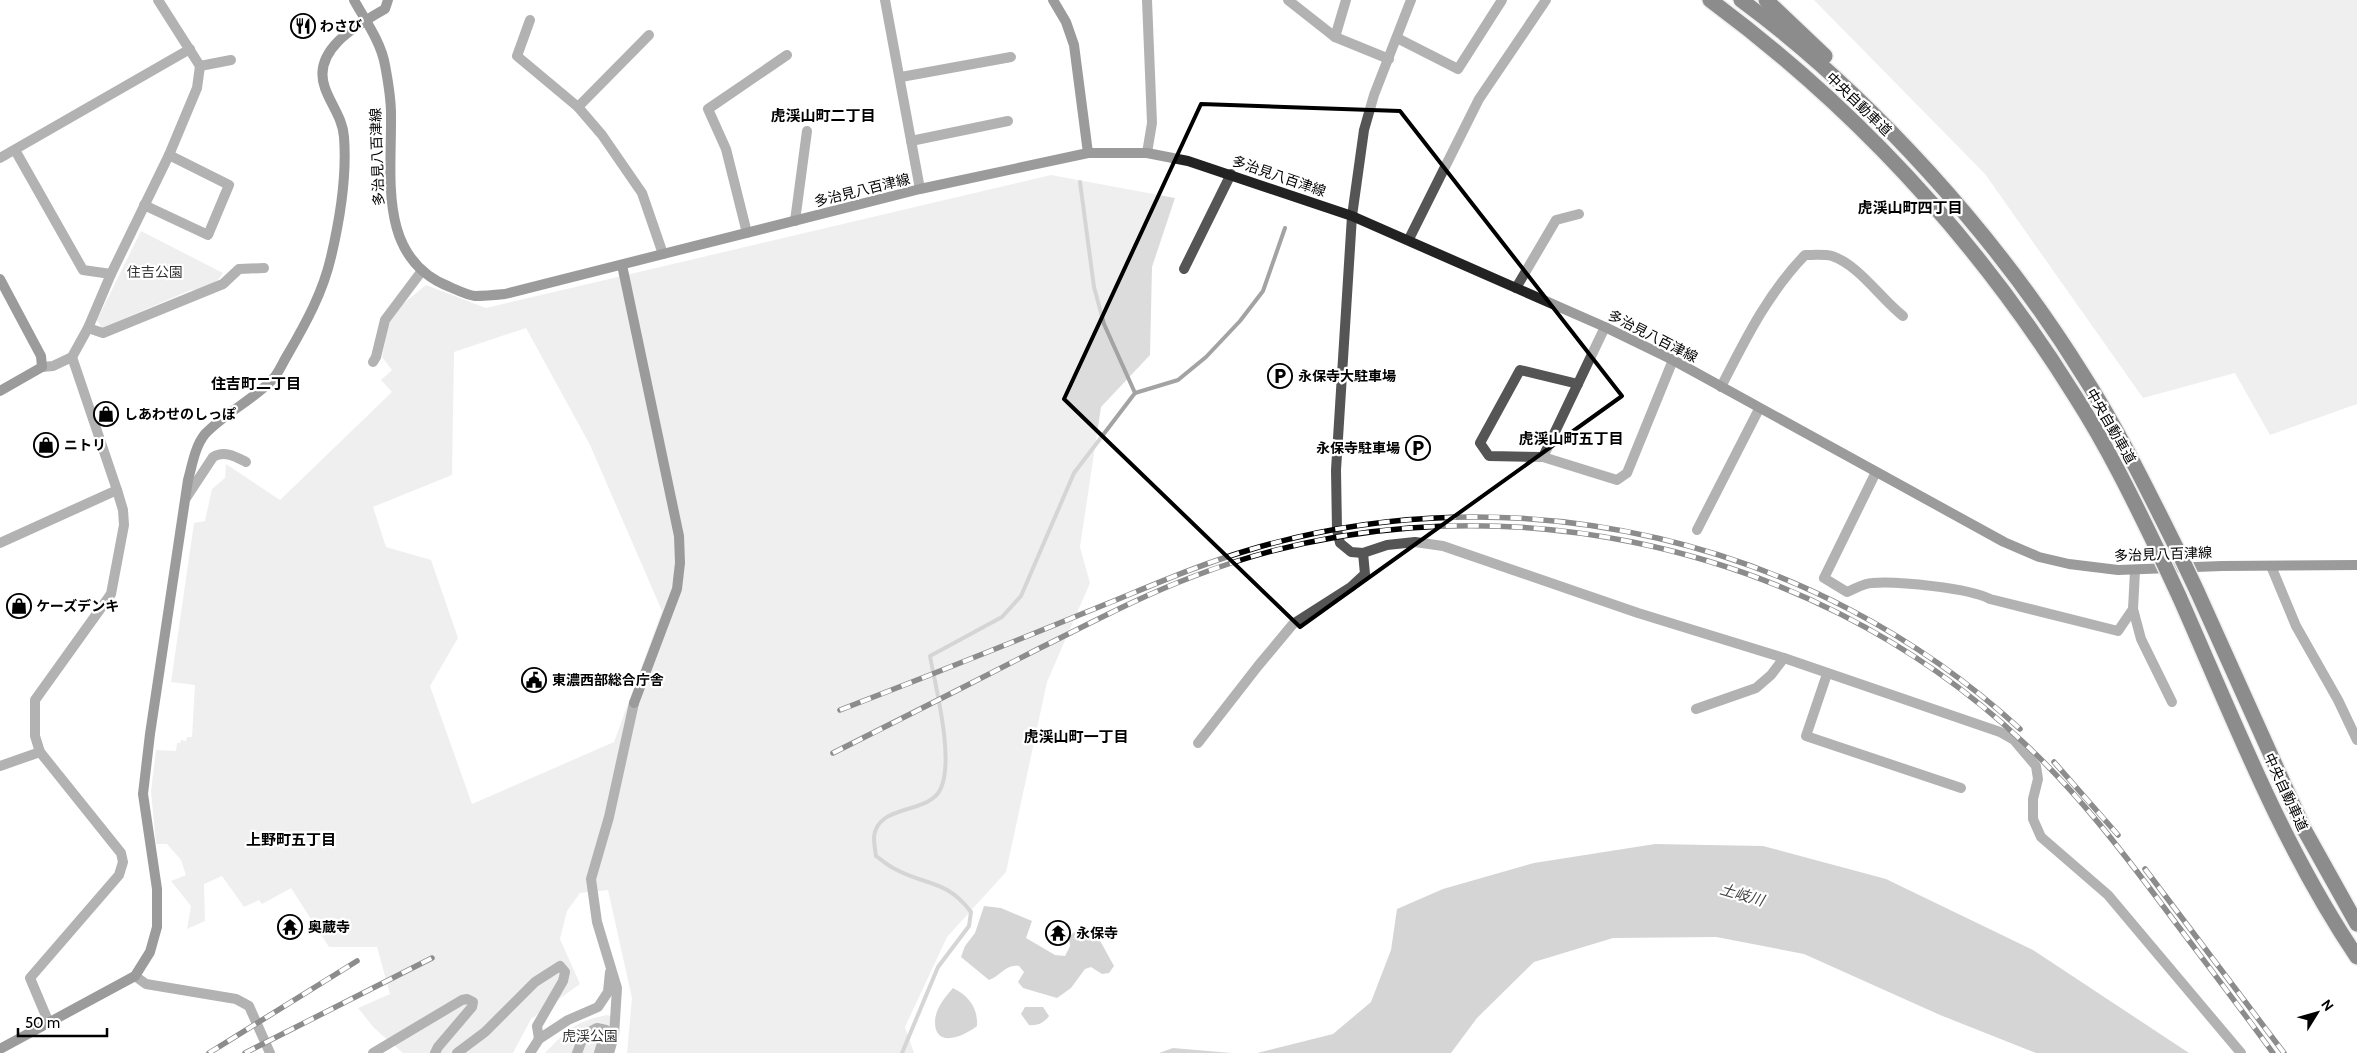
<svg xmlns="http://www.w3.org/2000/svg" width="2357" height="1053" font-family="Cabin,'Noto Sans JP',sans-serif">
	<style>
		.green { fill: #dcdcdc; fill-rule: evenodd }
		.water { fill: #a3a3a3 }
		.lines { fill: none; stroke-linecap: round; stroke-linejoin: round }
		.stream { stroke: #a3a3a3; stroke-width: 4 }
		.highway-casing { stroke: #dbdbdb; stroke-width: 18 }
		.street { stroke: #555; stroke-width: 10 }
		.secondary { stroke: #222; stroke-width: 10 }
		.highway { stroke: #000; stroke-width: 15 }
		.rail-casing { stroke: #000; stroke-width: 5.5 }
		.rail { stroke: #fff; stroke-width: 4; stroke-dasharray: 11; stroke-linecap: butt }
		.highway-bridge-casing { stroke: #dbdbdb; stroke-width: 18; stroke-linecap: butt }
		.highway-bridge { stroke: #000; stroke-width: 15 }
		.marked { fill: none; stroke: #000; stroke-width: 4; stroke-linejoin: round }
		.labels { text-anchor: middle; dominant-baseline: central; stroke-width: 4.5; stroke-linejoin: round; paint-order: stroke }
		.poi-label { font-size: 14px; font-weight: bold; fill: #000; stroke: #fff; text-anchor: start }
		.street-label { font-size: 14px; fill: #000; stroke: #fff }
		.park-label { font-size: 14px; fill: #333; stroke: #fff }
		.neighbourhood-label { font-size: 15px; font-weight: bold; fill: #000; stroke: #fff }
		.water-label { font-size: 15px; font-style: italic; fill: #444; stroke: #fff }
	</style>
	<rect width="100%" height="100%" fill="#fff"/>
	<g class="green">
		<polygon points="1814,0 2357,0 2357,404 2270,435 2235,373 2143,398 1985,174"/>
		<path d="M 1051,175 L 1175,198 L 1152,267 L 1150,355 L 1101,407 L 1080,547 L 1090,583 L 1047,682 L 1006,872 L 947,937 L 905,1027 L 914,1053 L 627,1053 L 632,998 L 608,890 L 580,893 L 567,911 L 560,939 L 580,984 L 531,1019 L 513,1053 L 403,1053 L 374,1028 L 358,1008 L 390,994 L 377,947 L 329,947 L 291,888 L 262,904 L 259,900 L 244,907 L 222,876 L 204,884 L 205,921 L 187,929 L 191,906 L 171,881 L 186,875 L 181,860 L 167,844 L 156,844 L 151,791 L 156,750 L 176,751 L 177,743 L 180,743 L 181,740 L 186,741 L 187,737 L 192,737 L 195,685 L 171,682 L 194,523 L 205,521 L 212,489 L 225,478 L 226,464 L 280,500 L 392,392 L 381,380 L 392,370 L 382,357 L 389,321 L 404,303 L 426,285 L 486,308 ZM 526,328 L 590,445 L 662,611 L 614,742 L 472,804 L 430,686 L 458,638 L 431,560 L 386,547 L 373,507 L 452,475 L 454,352 Z"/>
		<path d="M 141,231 L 223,273 C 217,284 203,292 191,290 L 102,328 L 97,320 Z"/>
		<path d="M 607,1015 L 614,1017 L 605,1053 L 545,1053 C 567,1030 576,1021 607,1015 Z"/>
	</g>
	<g class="water">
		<polygon points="1655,844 1763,846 1886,879 2033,950 2189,1053 2036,1053 1940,1015 1804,954 1716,937 1613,938 1534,962 1477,1018 1451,1053 1257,1053 1333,1034 1371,1002 1391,950 1397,909 1443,889 1534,863"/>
		<path d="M 984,906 L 1001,908 L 1032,921 L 1026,938 L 1055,955 L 1065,956 L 1070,946 L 1069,937 L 1076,930 C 1083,939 1086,941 1098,937 L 1114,966 L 1109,973 L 1102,974 L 1091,967 L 1085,969 L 1071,988 L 1057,998 L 1023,988 L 1018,982 L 1024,972 L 1019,966 C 1005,964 1001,976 989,980 L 961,957 L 965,946 L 975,933 Z"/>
		<path d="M 953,988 C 969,996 978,1008 977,1026 C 966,1035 935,1050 935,1022 C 935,1009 945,997 953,988 Z"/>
		<path d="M 1025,1007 L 1043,1007 L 1049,1016 C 1044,1023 1037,1026 1029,1025 L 1021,1014 Z"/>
		<polygon points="1173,1048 1232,1053 1159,1053"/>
	</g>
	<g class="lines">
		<g class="stream">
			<polyline points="1080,182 1094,287 1104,324 1135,393"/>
			<path d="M 902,1053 L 938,967 L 969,926 L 971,912 C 946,879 926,886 895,869 C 888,866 882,860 876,856 C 875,850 874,843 874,837 C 877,803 930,815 941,788 C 954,758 936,689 930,656 L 1002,617 L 1021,596 L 1074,473 L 1135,393 L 1178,380 L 1206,357 L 1240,321 L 1263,291 L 1285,228"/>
		</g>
		<defs>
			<g id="highway">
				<path d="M 1710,0 C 1856,108 1979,242 2075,396 C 2107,446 2133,499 2159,553"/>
				<path d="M 1741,0 C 1871,96 1998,238 2083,375 C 2119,431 2148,491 2178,551"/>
				<polyline points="1766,0 1825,56"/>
				<polyline points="2197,591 2305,831 2357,924"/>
				<path d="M 2179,596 C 2233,718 2282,846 2357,957"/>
			</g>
		</defs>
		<use href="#highway" class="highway-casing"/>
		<g class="street">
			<polyline points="885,0 920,189"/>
			<polyline points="1288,0 1335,37 1389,59"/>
			<polyline points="1411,0 1374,95 1364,130 1352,216 1336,470 1337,530 1340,543 1351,552 1363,553 1387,545 1415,542 1443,546 1638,613 1784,658 2000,732 2014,740 2036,766 2038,779 2033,799 2033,819 2041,837 2108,895 2241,1053"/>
			<polyline points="530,20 517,56 578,107 602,135 642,193 663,254"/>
			<polyline points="1335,37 1346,0"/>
			<polyline points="1397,38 1458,69 1502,0"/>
			<polyline points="200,66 231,60"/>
			<polyline points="901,77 1011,57"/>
			<polyline points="578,107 649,35"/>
			<polyline points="911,141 1008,121"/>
			<polyline points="15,150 83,270 111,274"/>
			<polyline points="1147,153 1152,123 1147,0"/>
			<polyline points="0,158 190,49"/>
			<polyline points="144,205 208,235 229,185 169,155"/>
			<polyline points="795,221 807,131"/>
			<polyline points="747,233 726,149 708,109 787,55"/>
			<polyline points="1409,239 1479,99 1546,0"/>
			<polyline points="1184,269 1231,174"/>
			<polyline points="1516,288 1556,220 1579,214"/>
			<polyline points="88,328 103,333 223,284 239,269 264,268"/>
			<polyline points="373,362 376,357 385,320 421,272"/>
			<polyline points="42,367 53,366 72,357 88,328 111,274 169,155 197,88 200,66 158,0"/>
			<polyline points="1578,384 1520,370 1480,443 1489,456 1543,457 1617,480 1627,473 1673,360"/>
			<path d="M 1721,387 C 1745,340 1768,293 1805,255 C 1813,255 1824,254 1832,256 C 1859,265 1881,299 1903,316"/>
			<polyline points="1543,457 1605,327"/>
			<path d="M 1876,472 L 1824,578 L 1847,592 C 1855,589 1864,583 1872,583 C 1898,581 1969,588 1990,599 L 2118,631 L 2133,609 L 2135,571"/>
			<path d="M 186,498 L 213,457 C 225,450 236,457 246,462"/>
			<polyline points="1697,530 1759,409"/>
			<polyline points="0,543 117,490"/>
			<polyline points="2271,566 2296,626 2338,700 2357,740"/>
			<polyline points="2133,609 2141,639 2172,702"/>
			<polyline points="1827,674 1806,736 1961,788"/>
			<polyline points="1696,709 1756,688 1771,675 1784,658"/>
			<polyline points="1198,743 1258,666 1293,624 1351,587 1365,574 1363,553"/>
			<polyline points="0,766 40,752"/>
			<polyline points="135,976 146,984 236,999 249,1006 270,1053"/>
			<polyline points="49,1023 30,978 119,875 123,862 121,853 40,752 35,736 35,700 111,594 124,525 123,510 117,490 72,357"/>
			<polyline points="373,1053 462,1000 467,999 473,1002 472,1007 438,1047 435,1053"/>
			<polyline points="457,1053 485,1032 535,982 560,966 565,972 563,981 537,1026 539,1039"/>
			<polyline points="530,1053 539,1039 568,1020 598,1007 608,992 610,972"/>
			<polyline points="577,1053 584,1035 597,1028 606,1030 599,1053"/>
			<polyline points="609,1053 614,1036 617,988 597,922 591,879 609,817 634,703"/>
		</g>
		<g class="secondary">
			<path d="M 354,0 C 365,20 381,42 385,65 C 388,81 391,98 391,114 C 392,177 377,259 450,287 C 457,290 467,295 475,296 C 485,296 495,295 505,294 L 920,189 L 1088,153 L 1147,153 L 1188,161 L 1352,216 L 1605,327 L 1673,360 L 2004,542 L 2039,557 L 2069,564 L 2118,570 L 2222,566 L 2357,565"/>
			<polyline points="1053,0 1066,22 1074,45 1088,153"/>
			<polyline points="622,265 679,536 680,563 677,589 634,703"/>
			<polyline points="0,279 41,356 42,367 0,391"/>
			<path d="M 0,1049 L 135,976 L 150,952 L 157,927 L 157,889 L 143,794 L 150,734 L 188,480 C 192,466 195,446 205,434 C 225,413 253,400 273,379 C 279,372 283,362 288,354 C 306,323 323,292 331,257 C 340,219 347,176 344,137 C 343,119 331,105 325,88 C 311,50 357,25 385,9 L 388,0"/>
		</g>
		<use href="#highway" class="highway"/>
		<defs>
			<g id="rail">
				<path d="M 840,710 C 923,678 1006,645 1089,611 C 1142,590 1194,566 1249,550 C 1518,469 1814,540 2020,729"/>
				<path d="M 833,753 C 901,719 970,684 1038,649 C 1089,624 1139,597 1192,577 C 1472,468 1806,537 2023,742 C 2077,792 2122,851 2166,910 C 2202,958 2238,1005 2273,1053"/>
				<polyline points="2054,762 2118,835"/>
				<polyline points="2145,869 2284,1053"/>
				<polyline points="209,1053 357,961"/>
				<polyline points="245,1053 432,958"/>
			</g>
		</defs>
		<use href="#rail" class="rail-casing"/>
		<use href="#rail" class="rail"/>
		<defs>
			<g id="highway-bridge">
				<polyline points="2178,551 2197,591"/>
				<polyline points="2159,553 2179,596"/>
			</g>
		</defs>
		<use href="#highway-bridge" class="highway-bridge-casing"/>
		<use href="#highway-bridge" class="highway-bridge"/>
	</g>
	<path d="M0 0H2357V1053H0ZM 1201,104 L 1400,111 L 1622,396 L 1300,627 L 1064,399 Z" fill="#fff" fill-opacity=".55" fill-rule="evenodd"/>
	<path class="marked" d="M 1201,104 L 1400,111 L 1622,396 L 1300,627 L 1064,399 Z"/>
	<defs>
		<symbol id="restaurant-ring" viewBox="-11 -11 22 22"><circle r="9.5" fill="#fff" stroke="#000" stroke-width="1.5"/><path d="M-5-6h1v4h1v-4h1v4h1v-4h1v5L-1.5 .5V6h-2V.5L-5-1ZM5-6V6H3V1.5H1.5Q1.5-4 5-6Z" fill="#000"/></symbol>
		<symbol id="parking-ring" viewBox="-11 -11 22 22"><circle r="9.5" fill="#fff" stroke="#000" stroke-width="1.5"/><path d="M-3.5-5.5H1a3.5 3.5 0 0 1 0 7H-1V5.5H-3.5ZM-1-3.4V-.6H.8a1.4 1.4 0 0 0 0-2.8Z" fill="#000"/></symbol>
		<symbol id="shop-ring" viewBox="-11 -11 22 22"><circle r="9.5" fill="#fff" stroke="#000" stroke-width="1.5"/><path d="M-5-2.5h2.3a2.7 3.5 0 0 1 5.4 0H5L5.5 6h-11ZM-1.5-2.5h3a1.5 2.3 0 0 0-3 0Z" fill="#000"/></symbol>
		<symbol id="civic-ring" viewBox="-11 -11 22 22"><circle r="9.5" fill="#fff" stroke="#000" stroke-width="1.5"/><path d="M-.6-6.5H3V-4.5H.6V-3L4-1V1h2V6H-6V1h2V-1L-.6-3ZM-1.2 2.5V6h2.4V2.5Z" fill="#000"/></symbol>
		<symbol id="temple-ring" viewBox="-11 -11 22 22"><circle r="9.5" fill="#fff" stroke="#000" stroke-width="1.5"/><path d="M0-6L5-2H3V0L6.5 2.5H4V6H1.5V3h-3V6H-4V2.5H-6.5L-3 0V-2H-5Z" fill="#000"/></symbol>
	</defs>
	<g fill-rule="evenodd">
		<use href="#restaurant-ring" x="289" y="12" width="28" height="28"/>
		<use href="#parking-ring" x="1266" y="362" width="28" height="28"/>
		<use href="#shop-ring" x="92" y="400" width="28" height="28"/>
		<use href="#shop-ring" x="32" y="431" width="28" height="28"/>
		<use href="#parking-ring" x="1404" y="434" width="28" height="28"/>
		<use href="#shop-ring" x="5" y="592" width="28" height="28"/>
		<use href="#civic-ring" x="520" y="666" width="28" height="28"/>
		<use href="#temple-ring" x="276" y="913" width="28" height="28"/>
		<use href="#temple-ring" x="1044" y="919" width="28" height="28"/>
	</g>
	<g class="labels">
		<g class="poi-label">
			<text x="320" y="26">わさび</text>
			<text x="1298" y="376">永保寺大駐車場</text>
			<text x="124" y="414">しあわせのしっぽ</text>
			<text x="64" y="445">ニトリ</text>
			<text x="1400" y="448" text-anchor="end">永保寺駐車場</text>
			<text x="36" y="606">ケーズデンキ</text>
			<text x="552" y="680">東濃西部総合庁舎</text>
			<text x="308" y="927">奥蔵寺</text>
			<text x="1076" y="933">永保寺</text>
		</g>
		<g class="street-label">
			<text transform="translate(1859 104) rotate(44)">中央自動車道</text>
			<text transform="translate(377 157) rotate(-92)">多治見八百津線</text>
			<text transform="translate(1279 176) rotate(19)">多治見八百津線</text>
			<text transform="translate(862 190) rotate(-14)">多治見八百津線</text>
			<text transform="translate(1653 336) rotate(27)">多治見八百津線</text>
			<text transform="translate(2111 426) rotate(60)">中央自動車道</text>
			<text transform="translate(2163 554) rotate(-2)">多治見八百津線</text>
			<text transform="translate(2286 792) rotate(65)">中央自動車道</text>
		</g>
		<g class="park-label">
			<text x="155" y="272">住吉公園</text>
			<text x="590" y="1036">虎渓公園</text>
		</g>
		<g class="neighbourhood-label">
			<text x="823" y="116">虎渓山町二丁目</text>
			<text x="1910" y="208">虎渓山町四丁目</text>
			<text x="256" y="384">住吉町二丁目</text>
			<text x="1571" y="439">虎渓山町五丁目</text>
			<text x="1076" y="737">虎渓山町一丁目</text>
			<text x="291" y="840">上野町五丁目</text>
		</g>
		<g class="water-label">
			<text transform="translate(1742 895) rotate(16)">土岐川</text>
		</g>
	</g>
	<g transform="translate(2317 1013) rotate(53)" stroke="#ffffff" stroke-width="4" paint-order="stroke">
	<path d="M0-4L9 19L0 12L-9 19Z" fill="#000000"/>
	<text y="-8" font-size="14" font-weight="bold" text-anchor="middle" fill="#000000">N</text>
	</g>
	<path d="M18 1028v8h89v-8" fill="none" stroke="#000000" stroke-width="2.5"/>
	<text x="25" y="1028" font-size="15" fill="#000000" stroke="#ffffff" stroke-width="4" paint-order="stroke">50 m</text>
</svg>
